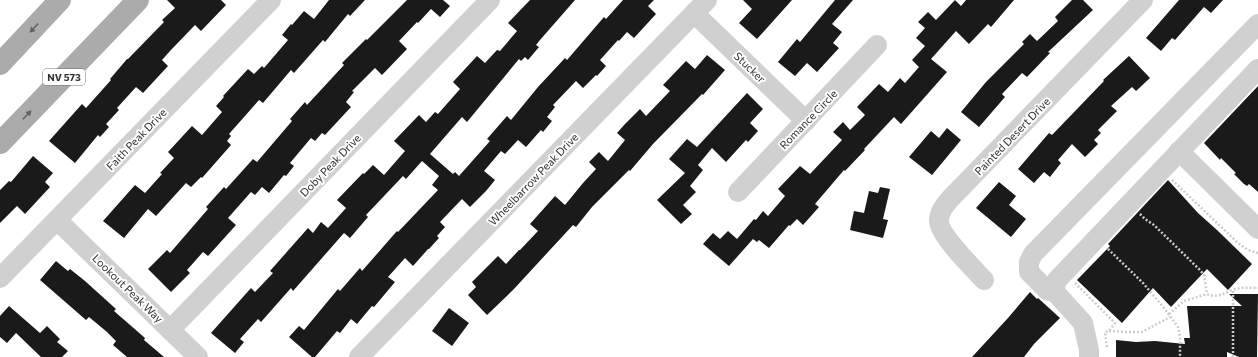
<svg xmlns="http://www.w3.org/2000/svg" width="1258" height="357" font-family="Commissioner,sans-serif">
	<style>
		.building { fill: #1a1a1a }
		.lines { fill: none; stroke-linecap: round; stroke-linejoin: round }
		.path { stroke: #cdcdcd; stroke-width: 2.5; stroke-dasharray: 2 2; stroke-linecap: butt }
		.minor { stroke: #d0d0d0; stroke-width: 20 }
		.major { stroke: #ababab; stroke-width: 22 }
		.oneway { fill: #636363 }
		.labels { text-anchor: middle; dominant-baseline: central; stroke-width: 4; stroke-linejoin: round; paint-order: stroke }
		.shield { fill: #fff; stroke: #707070; stroke-width: 1 }
		.shield-label { font-size: 10px; font-weight: bold; fill: #333 }
		.street-label { font-size: 11px; fill: #333; stroke: #fff }
	</style>
	<rect width="100%" height="100%" fill="#fff"/>
	<g class="building">
		<polygon points="167,0 221,0 226,5 201,31 195,25 170,51 162,60 168,66 143,93 136,87 117,108 119,110 106,124 109,127 100,137 98,135 75,163 49,141 82,104 86,108 111,80 110,79 127,59 128,59 164,22 162,20 175,8"/>
		<polygon points="329,0 365,0 350,16 348,14 325,42 323,40 294,73 291,70 263,103 259,100 229,134 231,136 227,141 231,145 202,178 201,177 191,187 186,183 156,216 148,209 124,238 103,221 135,185 145,193 162,174 160,173 174,158 168,152 192,126 202,135 222,112 216,106 224,97 223,96 248,69 254,74 262,66 264,68 288,40 282,35 291,24 292,25 304,11 314,19"/>
		<polygon points="407,0 443,0 450,6 440,17 431,9 418,23 417,22 399,41 407,49 382,75 375,68 352,91 354,92 346,102 351,107 325,135 322,133 315,141 311,138 290,163 294,166 286,176 284,175 269,193 262,187 255,195 251,192 228,218 236,225 208,256 203,252 187,270 190,273 171,292 148,269 167,250 170,253 208,209 206,207 224,187 226,189 253,159 257,162 292,121 290,119 305,102 307,105 344,65 342,63 366,39 367,40"/>
		<polygon points="530,0 575,0 540,40 536,45 539,47 528,60 525,57 521,61 519,59 467,122 462,117 430,154 453,174 455,172 459,176 490,141 487,139 507,116 511,120 538,87 565,58 567,60 604,17 606,19 623,0 654,0 648,6 656,14 634,38 627,32 619,41 618,40 600,60 606,66 597,76 596,75 583,88 576,81 553,105 555,107 547,117 552,121 543,132 541,130 526,147 518,140 505,154 501,151 484,171 495,180 486,191 470,207 462,199 440,222 445,227 437,236 439,238 429,249 428,249 413,266 405,258 388,277 395,282 374,307 372,306 357,324 351,319 340,333 337,331 315,357 312,357 289,337 299,326 304,330 338,289 340,291 360,268 362,271 397,231 398,232 438,190 432,185 439,176 422,161 406,179 403,176 366,215 368,217 350,238 344,233 293,291 291,288 261,322 258,319 240,339 244,342 235,353 211,333 251,288 255,292 273,273 270,271 308,228 313,233 321,222 328,228 346,208 337,200 363,173 364,174 373,165 384,175 405,151 394,141 419,115 426,122 435,112 438,114 460,89 453,82 477,56 485,63 497,50 500,51 517,31 508,23"/>
		<polygon points="743,0 792,0 757,39 739,23 752,9"/>
		<polygon points="835,0 853,0 832,24 842,32 833,43 839,48 817,72 807,63 795,76 778,62 797,39 800,42"/>
		<polygon points="955,0 961,6 966,0 1014,0 991,27 988,24 969,44 956,31 931,59 947,72 901,124 894,117 864,149 865,150 845,171 844,170 815,204 819,207 803,225 797,219 790,226 789,225 769,248 759,240 757,242 753,239 729,266 703,244 713,233 720,239 728,231 737,239 754,219 756,220 763,211 768,216 785,196 778,189 800,166 810,174 842,140 833,132 843,122 850,130 865,115 857,107 879,84 888,92 900,78 905,83 919,67 912,60 925,46 916,38 925,28 918,22 928,12 936,20"/>
		<polygon points="1072,0 1083,0 1093,10 1048,52 1050,53 1027,77 1022,73 1002,94 1005,97 979,127 961,112 986,82 1024,44 1022,42 1030,34 1037,41 1058,21 1055,17"/>
		<polygon points="1179,0 1223,0 1211,13 1204,7 1175,40 1172,38 1161,51 1146,38"/>
		<polygon points="707,55 725,70 703,95 702,94 653,144 630,171 629,170 592,207 576,227 573,225 513,290 487,315 468,295 476,287 472,282 498,256 506,264 519,250 520,250 538,231 530,224 555,196 565,205 583,183 596,169 589,162 599,152 608,161 625,140 617,133 625,124 640,109 646,116 670,91 663,85 686,61 695,69"/>
		<polygon points="1129,56 1150,78 1136,91 1132,87 1111,106 1117,111 1098,130 1101,133 1094,140 1098,144 1085,157 1072,144 1058,160 1061,163 1050,177 1044,172 1034,183 1018,169 1049,133 1052,135 1104,81 1103,80"/>
		<polygon points="1258,86 1258,192 1249,184 1247,186 1244,184 1234,174 1236,173 1221,158 1220,160 1204,143"/>
		<polygon points="747,93 763,109 750,123 758,131 748,142 746,140 726,162 712,148 698,165 703,170 690,186 696,192 683,205 692,214 681,224 657,200 685,173 669,159 687,139 697,147"/>
		<polygon points="947,128 961,140 932,175 909,157 931,131 939,138"/>
		<polygon points="33,156 53,173 45,182 50,187 25,214 17,206 0,223 0,190 9,181 11,182"/>
		<polygon points="1168,180 1198,213 1217,230 1252,264 1228,290 1207,269 1171,307 1153,288 1122,323 1077,280 1110,246 1108,244"/>
		<polygon points="999,182 1016,196 1009,205 1026,219 1011,237 976,208"/>
		<polygon points="880,187 890,189 883,219 888,220 883,238 850,230 854,211 864,213 869,191 878,193"/>
		<polygon points="56,261 68,271 70,269 85,281 116,309 114,311 145,338 144,340 164,357 127,357 113,345 116,341 107,332 89,317 86,320 40,280"/>
		<polygon points="1030,292 1037,299 1038,298 1060,318 1034,344 1024,357 972,357 1008,318"/>
		<polygon points="1229,294 1258,294 1257,357 1239,357 1227,352 1227,357 1116,357 1116,340 1136,342 1155,341 1185,344 1184,338 1190,338 1187,306 1242,306"/>
		<polygon points="9,306 40,333 47,326 60,339 57,342 68,351 62,357 41,357 16,333 7,343 0,337 0,316"/>
		<polygon points="449,308 469,323 452,346 432,331"/>
	</g>
	<g class="lines">
		<g class="path">
			<polyline points="1172,180 1238,243 1248,250 1258,253"/>
			<path d="M 1140,214 L 1145,219 L 1154,225 L 1200,270 L 1204,275 L 1207,294 C 1218,299 1225,292 1235,289 C 1243,287 1250,288 1258,288"/>
			<polyline points="1108,249 1143,283 1164,308 1178,327 1180,337 1180,357"/>
			<polyline points="1075,283 1115,323 1109,331 1105,332 1107,349"/>
			<polyline points="1169,314 1184,301 1207,294"/>
			<polyline points="1109,331 1127,332 1142,332 1170,317"/>
			<polyline points="1233,357 1233,289"/>
		</g>
		<g class="minor">
			<polyline points="694,13 806,121"/>
			<polyline points="1179,151 1258,229"/>
			<polyline points="738,192 877,45"/>
			<polyline points="57,220 198,357"/>
			<polyline points="0,278 271,0"/>
			<path d="M 984,280 C 974,269 939,235 939,221 C 939,212 944,206 950,199 L 1143,0"/>
			<polyline points="1054,291 1048,291 1029,272 1029,262 1033,254 1258,24"/>
			<polyline points="1054,291 1057,280 1258,69"/>
			<polyline points="1054,291 1083,323 1089,350 1089,357"/>
			<polyline points="170,330 490,0"/>
			<polyline points="359,357 707,0"/>
		</g>
		<g class="major">
			<polyline points="0,64 60,0"/>
			<polyline points="0,143 138,0"/>
		</g>
	</g>
	<defs><path id="oneway-solid" d="M-6-.8H1V-3.2L6.5 0L1 3.2V.8H-6Z"/></defs>
	<g class="oneway">
		<use href="#oneway-solid" transform="translate(34 28) rotate(133)"/>
		<use href="#oneway-solid" transform="translate(27 115) rotate(-46)"/>
	</g>
	<g class="labels">
		<rect class="shield" x="43" y="69" width="42" height="16" rx="3"/>
		<g class="shield-label">
			<text x="64" y="77">NV 573</text>
		</g>
		<g class="street-label">
			<text transform="translate(750 67) rotate(44)">Stucker</text>
			<text transform="translate(808 119) rotate(-46)">Romance Circle</text>
			<text transform="translate(1012 136) rotate(-46)">Painted Desert Drive</text>
			<text transform="translate(136 139) rotate(-46)">Faith Peak Drive</text>
			<text transform="translate(330 165) rotate(-46)">Doby Peak Drive</text>
			<text transform="translate(533 179) rotate(-46)">Wheelbarrow Peak Drive</text>
			<text transform="translate(128 288) rotate(44)">Lookout Peak Way</text>
		</g>
	</g>
</svg>
